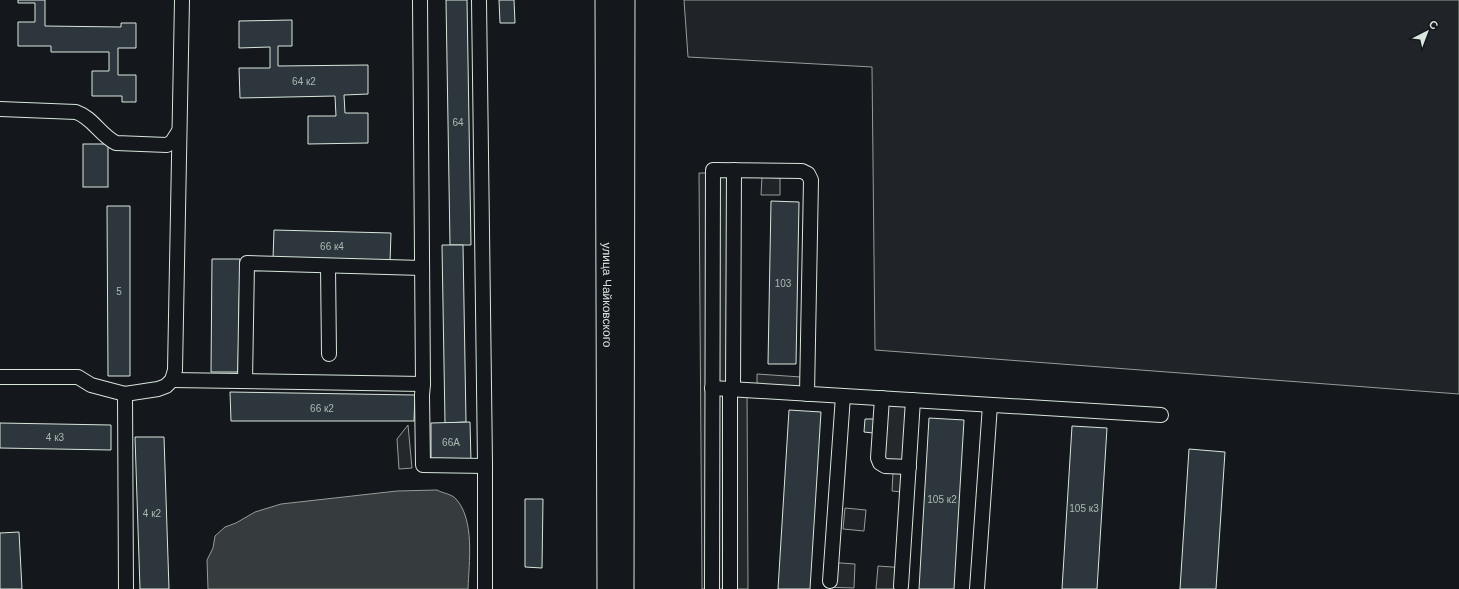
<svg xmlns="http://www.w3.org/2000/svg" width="1459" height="589" font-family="Helvetica,sans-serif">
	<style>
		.green { fill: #202428; stroke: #939e99 }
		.parking { fill: #24282b; stroke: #939e99 }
		.water { fill: #363b3e; stroke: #939e99 }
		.building { fill: #2c363c; stroke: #d8e6dc }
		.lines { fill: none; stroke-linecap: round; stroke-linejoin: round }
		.minor-casing { stroke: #d8e6dc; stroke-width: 16 }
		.highway-casing { stroke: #d8e6dc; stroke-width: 23 }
		.minor { stroke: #14181c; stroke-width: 14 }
		.highway { stroke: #14181c; stroke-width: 21 }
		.labels { text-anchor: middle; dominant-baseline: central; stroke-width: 3; stroke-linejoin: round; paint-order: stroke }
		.number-label { font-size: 10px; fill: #adbab4 }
		.street-label { font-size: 12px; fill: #d8e6dc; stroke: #14181c }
	</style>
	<rect width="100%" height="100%" fill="#14181c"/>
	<g class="green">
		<polygon points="684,0 1459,0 1459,394 875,350 872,67 688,57"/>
		<polygon points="762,177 780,178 780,195 761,195"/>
		<polygon points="845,508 866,510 864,531 843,529"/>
	</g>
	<g class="parking">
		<polygon points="699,173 737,173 738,386 747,387 748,589 702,589"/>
		<polygon points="757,374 801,377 801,387 757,385"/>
		<polygon points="887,403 907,404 904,463 883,462"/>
		<polygon points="408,425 412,468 399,469 397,439"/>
		<polygon points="893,473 903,473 902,492 892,491"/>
		<polygon points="827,562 855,564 854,588 825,587"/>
		<polygon points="878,566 906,568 905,589 876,589"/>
	</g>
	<path class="water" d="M 437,490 C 442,493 452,494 456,499 C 475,520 469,562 468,589 L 208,589 L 207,560 L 213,548 L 215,536 L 225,527 L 236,523 L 255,512 L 281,504 L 397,491 Z"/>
	<g class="building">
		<polygon points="18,0 45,0 45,26 121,27 121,23 136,23 136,48 118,48 118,75 136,75 136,102 122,102 122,96 92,96 92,71 109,71 109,52 51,52 51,46 18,46 18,22 35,22 35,3 18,3"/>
		<polygon points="446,0 467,0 471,245 450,245"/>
		<polygon points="499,0 514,0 515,23 500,23"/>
		<polygon points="292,20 292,46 278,46 278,66 368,65 368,94 344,95 345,113 368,113 368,143 308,144 308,116 336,116 335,96 240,98 239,68 270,68 270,47 239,48 239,21"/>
		<rect x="83" y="144" width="25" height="43"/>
		<polygon points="771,201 799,202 796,364 768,364"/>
		<polygon points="107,206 130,206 130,376 108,376"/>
		<polygon points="274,230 391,233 390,262 273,259"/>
		<polygon points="442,245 463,245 466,422 445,423"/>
		<polygon points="212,259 240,259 238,372 211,372"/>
		<polygon points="230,392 415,395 414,421 231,421"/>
		<polygon points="789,410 821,412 810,589 778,589"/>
		<polygon points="929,418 964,420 954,589 919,589"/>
		<polygon points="865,419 874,419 873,433 864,432"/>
		<polygon points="470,422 471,461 431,462 431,423"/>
		<polygon points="0,423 111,425 111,450 0,448"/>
		<polygon points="1072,426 1107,428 1097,589 1062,589"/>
		<polygon points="135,437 164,437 169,589 140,589"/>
		<polygon points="1189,449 1225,452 1216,589 1180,589"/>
		<polygon points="525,499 543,499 542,568 525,567"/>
		<polygon points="19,532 22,589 0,589 0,533"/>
	</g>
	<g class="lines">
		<defs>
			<g id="minor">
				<polyline points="479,0 485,463 485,589"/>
				<path d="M 0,109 L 76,112 C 93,118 100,135 116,143 L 167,145 L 172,142 L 179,131"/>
				<polyline points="328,266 329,354"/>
				<polyline points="0,377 78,377 91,385 125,394 158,389 166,386 172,380 175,370 182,0"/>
				<polyline points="172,380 423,384 420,0"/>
				<polyline points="245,381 247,263 422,268"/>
				<polyline points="423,384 422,395 423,465 485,466"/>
				<polyline points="712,388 1161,415"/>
				<polyline points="733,390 734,170"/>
				<polyline points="125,394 126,589"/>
				<polyline points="882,398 878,458 880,463 885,466 909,467"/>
				<polyline points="830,581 843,396"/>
				<polyline points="901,586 913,400"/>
				<polyline points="712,589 713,170 802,171 808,174 811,180 807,394"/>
				<polyline points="730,589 730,389"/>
				<polyline points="977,589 990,405"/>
			</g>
			<g id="highway">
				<path id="s1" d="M 606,0 L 608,589"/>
				<polyline points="623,589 624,0"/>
			</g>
		</defs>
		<use href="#minor" class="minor-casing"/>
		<use href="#highway" class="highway-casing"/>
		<use href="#minor" class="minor"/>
		<use href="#highway" class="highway"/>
	</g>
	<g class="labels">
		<g class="number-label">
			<text x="304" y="81">64 к2</text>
			<text x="458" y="122">64</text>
			<text x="332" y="246">66 к4</text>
			<text x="783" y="283">103</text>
			<text x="119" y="291">5</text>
			<text x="322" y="408">66 к2</text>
			<text x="55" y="437">4 к3</text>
			<text x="451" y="442">66А</text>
			<text x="942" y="499">105 к2</text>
			<text x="1084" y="508">105 к3</text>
			<text x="152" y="513">4 к2</text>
		</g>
		<g class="street-label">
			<text stroke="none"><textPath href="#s1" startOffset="295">улица Чайковского</textPath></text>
		</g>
	</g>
	<g transform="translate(1427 32) rotate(42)" stroke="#14181c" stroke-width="3" paint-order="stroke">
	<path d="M0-3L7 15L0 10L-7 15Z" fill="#d8e6dc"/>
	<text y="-6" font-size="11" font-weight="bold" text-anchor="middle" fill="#d8e6dc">С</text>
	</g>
</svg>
